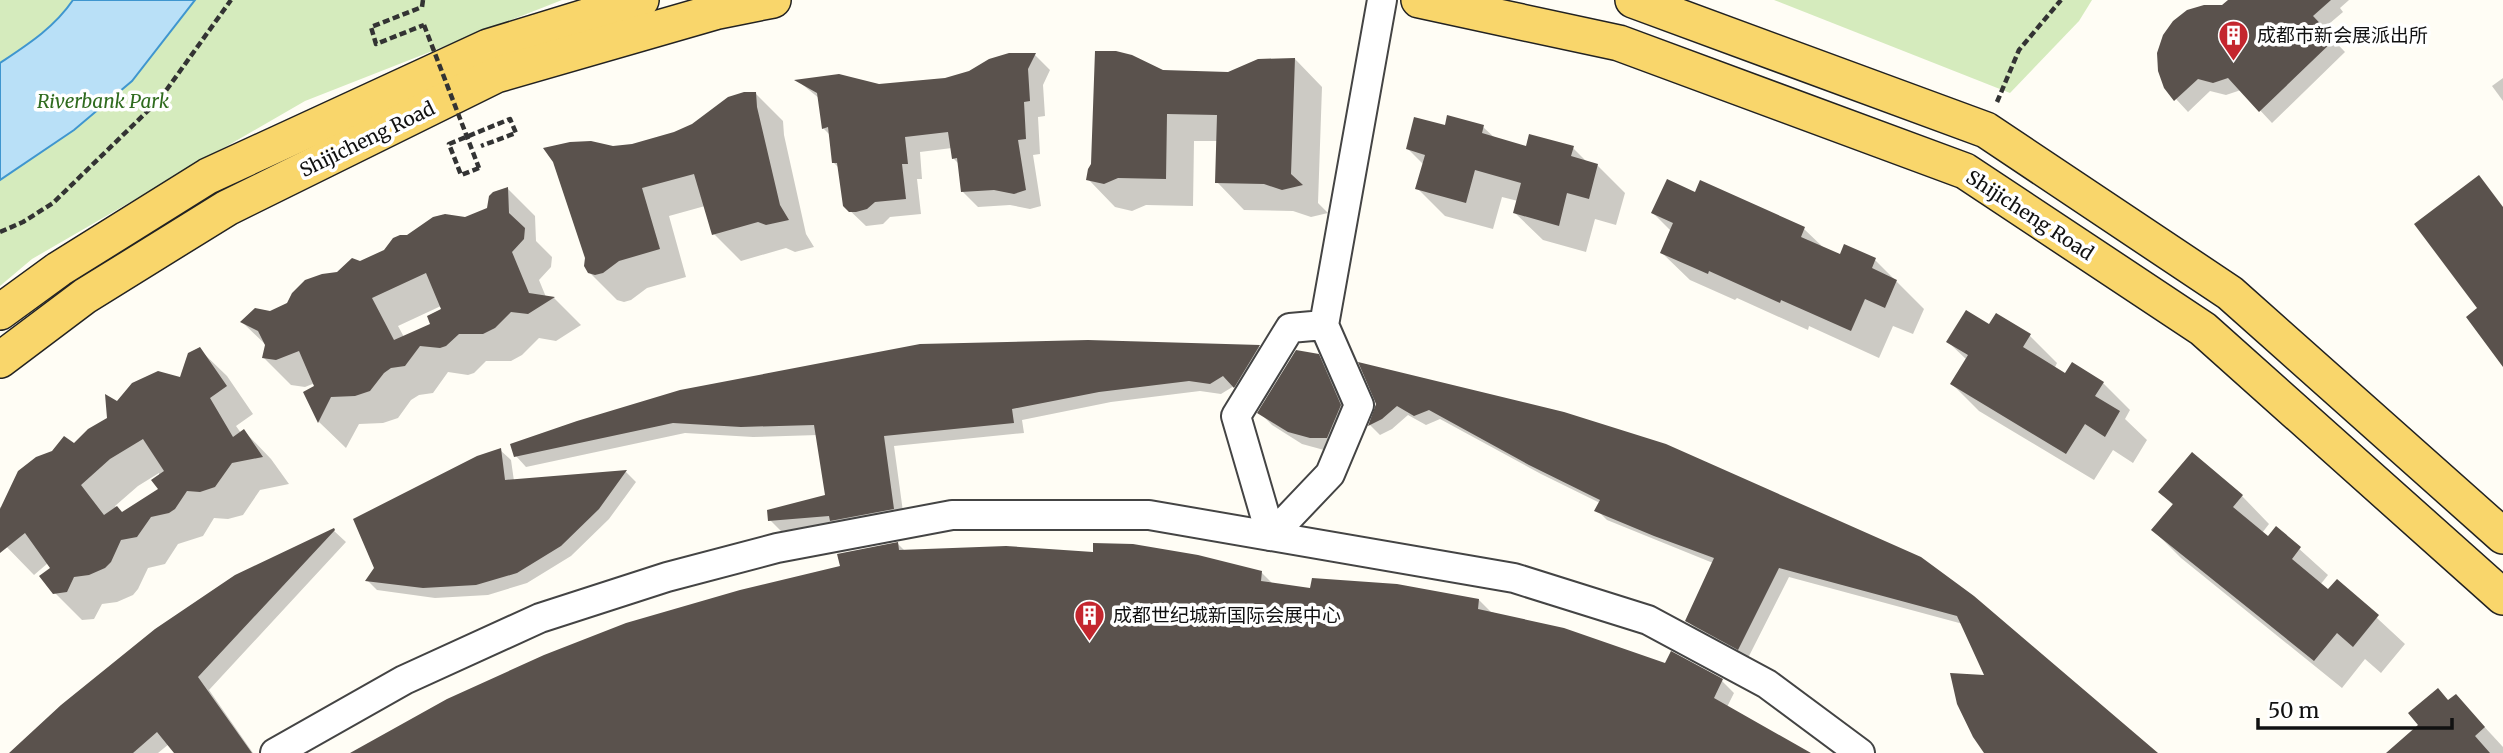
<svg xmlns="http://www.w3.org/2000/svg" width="2503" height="753" font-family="Merriweather,'Noto Sans SC',serif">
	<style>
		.green { fill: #d5ebbd }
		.water { fill: #b9e0f7; stroke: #3f96cf; stroke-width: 2 }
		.shadow { fill: #0003; fill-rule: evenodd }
		.building { fill: #5a524d; fill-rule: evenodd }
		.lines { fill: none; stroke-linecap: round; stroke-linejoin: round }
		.minor-casing { stroke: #444; stroke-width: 32 }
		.major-casing { stroke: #222; stroke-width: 38 }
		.path { stroke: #333; stroke-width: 4.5; stroke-dasharray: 7 3.5; stroke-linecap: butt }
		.minor { stroke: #fff; stroke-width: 28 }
		.major { stroke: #f9d66b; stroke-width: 35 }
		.path-bridge { stroke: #333; stroke-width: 4.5; stroke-dasharray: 7 3.5; stroke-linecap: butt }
		.labels { text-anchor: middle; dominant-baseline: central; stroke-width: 7; stroke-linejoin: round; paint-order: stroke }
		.poi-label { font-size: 19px; fill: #111; stroke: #fff; text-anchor: start }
		.park-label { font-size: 19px; font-style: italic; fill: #2f6b1f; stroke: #fff }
		.street-label { font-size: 19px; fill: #111; stroke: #fff }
	</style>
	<rect width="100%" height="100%" fill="#fffdf5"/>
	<g class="green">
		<polygon points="0,0 562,0 305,101 32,259 0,286"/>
		<polygon points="1774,0 2092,0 2079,21 2010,93"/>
	</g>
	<path class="water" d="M 73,0 L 195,0 L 132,81 L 74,130 L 0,180 L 0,63 C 27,45 54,28 73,0 Z"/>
	<g class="shadow">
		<polygon points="2248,0 2349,0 2340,8 2343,12 2323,29 2345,52 2272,123 2241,90 2226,95 2210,91 2188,112 2165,87 2254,7"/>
		<polygon points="1035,55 1050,70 1043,85 1045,116 1038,117 1040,154 1033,155 1041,206 1030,209 1010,205 978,207 963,192 959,164 953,158 952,148 920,152 922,179 917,179 921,214 890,217 883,224 866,226 844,205 840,169 833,162 830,135 823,128 820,99 798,81 879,86 946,80"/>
		<polygon points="1295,59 1322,87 1318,203 1328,213 1311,217 1293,211 1244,210 1217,182 1218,141 1194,141 1193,206 1146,205 1132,211 1115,207 1088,179 1163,72 1228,74"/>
		<polygon points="2503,78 2503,101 2492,86"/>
		<polygon points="756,94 783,121 784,135 806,234 814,247 795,252 786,248 741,261 714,234 705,206 669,216 686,277 647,288 631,300 624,302 617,300 589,272 613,147 632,146 675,134"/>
		<polygon points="1446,127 1483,127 1496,139 1527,148 1573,148 1588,163 1597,165 1625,193 1616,225 1595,219 1586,252 1543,240 1515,213 1518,201 1502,197 1493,229 1445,216 1417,188 1424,165 1408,149"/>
		<path d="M 508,189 L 535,216 L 536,241 L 552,257 L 551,267 L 539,280 L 546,297 L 554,298 L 581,325 L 556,341 L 539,338 L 522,355 L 511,361 L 486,361 L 474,373 L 468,375 L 448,372 L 433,393 L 419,395 L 411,400 L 398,418 L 383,423 L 359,424 L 346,448 L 319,422 L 306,393 L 316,387 L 315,383 L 305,387 L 291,385 L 264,358 L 267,346 L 242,322 L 270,313 L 338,274 L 385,251 L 407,237 L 466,219 L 488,210 ZM 441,306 L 443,310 L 432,324 L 404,337 L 398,326 Z"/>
		<polygon points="1696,194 1804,229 1826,250 1841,257 1875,260 1924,309 1913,334 1893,326 1879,358 1809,326 1808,330 1737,298 1735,300 1690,280 1662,253 1672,232 1653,213"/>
		<polygon points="1990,326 2030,336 2057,363 2054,369 2065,376 2103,383 2130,410 2125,419 2147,440 2133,463 2113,450 2094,480 1979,411 1952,384 1967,360 1948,342"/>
		<polygon points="1088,341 1259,347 1269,357 1245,397 1234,386 1221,394 1200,391 1111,402 1022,420 1024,433 894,446 904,519 781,531 770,520 827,496 818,435 753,437 685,433 526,467 516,456 512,445"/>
		<path d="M 199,349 L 227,376 L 253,414 L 236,426 L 241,433 L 244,431 L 271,459 L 289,484 L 260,490 L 243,515 L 228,519 L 214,518 L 203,536 L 178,544 L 165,564 L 148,568 L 138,589 L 133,595 L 117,602 L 102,604 L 94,619 L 82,620 L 55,593 L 52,569 L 48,563 L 34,575 L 0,540 L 0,507 L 2,508 L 74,445 L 109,419 L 118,403 L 182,379 ZM 159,473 L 161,489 L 122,514 L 115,506 L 138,486 Z"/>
		<polygon points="1318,356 1330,368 1352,418 1339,449 1324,450 1302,444 1272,425 1260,413"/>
		<polygon points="1361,364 1920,559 2155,753 1987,753 1987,677 1963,624 1789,577 1748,658 1697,630 1687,620 1713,563 1607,520 1597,510 1600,503 1541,474 1440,419 1426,425 1408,415 1392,429 1380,435 1370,425 1377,404"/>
		<polygon points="500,450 511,460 514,481 626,472 636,482 609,519 571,556 527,583 488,595 435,598 377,590 367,580"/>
		<polygon points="2160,492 2242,496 2269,524 2262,533 2269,539 2277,529 2328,575 2320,585 2328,592 2337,581 2405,644 2381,673 2365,659 2342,688 2181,558 2153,530 2174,506"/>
		<polygon points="333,530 346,542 209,690 253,753 176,753 169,744 158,753 11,753"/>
		<polygon points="898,544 906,552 1262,573 1274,585 1311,590 1479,600 1491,612 1722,681 1734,693 1727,707 1807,753 355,753 842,568"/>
		<polygon points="2456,696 2503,747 2503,753 2398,753"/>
	</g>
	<g class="building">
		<polygon points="2228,0 2331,0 2313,16 2335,39 2259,112 2228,78 2213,83 2198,79 2174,101 2164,88 2158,71 2157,53 2163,35 2173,21 2187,10 2204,5 2222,5"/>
		<polygon points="1095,51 1116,51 1132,55 1163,70 1228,72 1258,59 1295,58 1291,174 1303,185 1282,190 1264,184 1215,183 1217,115 1167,114 1166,179 1118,178 1104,184 1086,180 1088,169 1091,164"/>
		<polygon points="1009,53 1036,53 1028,69 1030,101 1024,102 1026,139 1018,140 1026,190 1014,194 994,190 961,192 957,158 952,159 948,132 905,137 908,164 902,164 906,199 875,202 867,209 856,212 849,212 843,206 837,163 832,163 828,127 822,129 817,93 794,80 839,74 879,84 945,78 969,71 989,59"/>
		<polygon points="744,92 756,92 757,107 780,205 789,220 766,225 758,222 712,235 694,174 642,188 660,249 619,261 603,273 595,275 588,273 584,266 585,258 553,162 543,148 570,142 591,141 613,146 632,144 674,132 692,124 728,97"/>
		<polygon points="1447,115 1484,125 1482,133 1526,146 1529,134 1574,146 1571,156 1598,164 1589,199 1567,193 1559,226 1513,213 1521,183 1475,170 1466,203 1415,189 1425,155 1406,149 1414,117 1445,125"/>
		<polygon points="2479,175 2503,207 2503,367 2466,317 2477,308 2414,224"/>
		<polygon points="1667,179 1695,192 1700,180 1805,227 1801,237 1840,254 1844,244 1876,258 1872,268 1897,280 1885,308 1865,299 1851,331 1781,300 1780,303 1709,271 1708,274 1660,253 1673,223 1651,213"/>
		<path d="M 508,187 L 509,213 L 525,228 L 524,239 L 512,252 L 529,293 L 555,297 L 528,314 L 511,312 L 495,328 L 483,334 L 459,334 L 446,346 L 440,348 L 420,346 L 405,366 L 391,368 L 384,373 L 370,391 L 355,396 L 331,397 L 318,423 L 303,392 L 314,386 L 299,351 L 276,360 L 262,358 L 265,345 L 258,331 L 240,322 L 255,308 L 270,311 L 287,303 L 292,293 L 305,280 L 322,274 L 337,272 L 352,258 L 360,261 L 384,250 L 393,238 L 400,235 L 407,235 L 433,217 L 445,214 L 465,217 L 487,208 L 489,196 L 493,192 ZM 426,273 L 441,309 L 427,316 L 430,324 L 394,340 L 372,298 Z"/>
		<polygon points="1966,310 1989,324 1996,313 2031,334 2023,347 2065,373 2072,362 2104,382 2095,396 2120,411 2105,437 2085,424 2066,454 1950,384 1968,355 1946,342"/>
		<polygon points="1088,340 1260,345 1234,388 1223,376 1210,384 1189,381 1099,392 1012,409 1014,423 884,436 894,509 830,521 829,516 768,521 767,510 825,495 814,425 741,427 673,423 514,457 510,444 577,421 680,390 920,344"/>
		<path d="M 200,347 L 227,386 L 210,398 L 233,437 L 244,429 L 263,457 L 232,463 L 215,487 L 200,492 L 187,491 L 175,509 L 169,513 L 151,517 L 137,537 L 121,540 L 111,562 L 105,568 L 89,575 L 74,577 L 67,592 L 53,594 L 39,576 L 50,568 L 25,533 L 0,553 L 0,509 L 18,471 L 36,457 L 52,451 L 64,436 L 74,443 L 88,429 L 107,418 L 105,394 L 117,401 L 132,383 L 158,371 L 180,377 L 188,353 ZM 143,439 L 164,471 L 151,480 L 158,489 L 122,512 L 117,506 L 104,515 L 81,485 L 110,459 Z"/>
		<polygon points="1296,350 1319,354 1341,405 1327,438 1310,438 1288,432 1257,413"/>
		<polygon points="1358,362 1564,412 1666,444 1921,557 1974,596 2158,753 1984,753 1973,737 1957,704 1950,673 1984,675 1957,616 1779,568 1738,650 1685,621 1714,558 1654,536 1594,511 1600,500 1529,465 1429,410 1414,416 1397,406 1382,419 1368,426 1376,404"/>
		<polygon points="501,448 505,480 627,470 599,509 561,546 517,573 476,585 423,588 365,581 374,568 353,519 477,456"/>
		<polygon points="2192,452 2243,495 2233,507 2268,536 2276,526 2301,547 2292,559 2328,589 2337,579 2379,615 2353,647 2337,633 2314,661 2151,530 2173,504 2158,492"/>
		<polygon points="334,528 335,530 198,677 252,753 174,753 157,732 133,753 9,753 61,705 155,629 235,575"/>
		<polygon points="898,542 899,550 1006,546 1093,552 1093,543 1133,544 1198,555 1262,571 1261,581 1310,588 1312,578 1397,584 1479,599 1478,609 1564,628 1665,663 1671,651 1723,679 1714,698 1811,753 350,753 447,699 544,655 626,623 740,590 840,566 837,554"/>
		<polygon points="2438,688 2448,700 2456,694 2485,727 2475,736 2490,753 2386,753 2418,725 2408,713"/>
	</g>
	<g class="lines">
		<defs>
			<g id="minor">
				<polyline points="1324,325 1290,328 1236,416 1271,536 1330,474 1359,405 1324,325 1382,0"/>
				<polyline points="275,753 404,680 540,618 667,577 777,548 952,515 1149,515 1514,578 1648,620 1767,684 1860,753"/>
			</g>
			<g id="major">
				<polyline points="1419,0 1619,43 1965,171 2203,329 2503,597"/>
				<polyline points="1633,0 1986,130 2230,293 2503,536"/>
				<polyline points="0,312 59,269 208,176 488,47 641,0"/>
				<polyline points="0,360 85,296 227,208 496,75 718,11 773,0"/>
			</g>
		</defs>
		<use href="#minor" class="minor-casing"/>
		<use href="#major" class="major-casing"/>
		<g class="path">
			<polyline points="423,0 422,7 371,27 376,44 424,25"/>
			<polyline points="1997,102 2019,50 2061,0"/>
			<polyline points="479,168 461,175 449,144 510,119 516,133 481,146"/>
			<polyline points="0,232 23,222 53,203 160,99 231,0"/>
		</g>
		<use href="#minor" class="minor"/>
		<use href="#major" class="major"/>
		<polyline class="path-bridge" points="424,25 479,168"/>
	</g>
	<defs>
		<symbol id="building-pin" viewBox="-11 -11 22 30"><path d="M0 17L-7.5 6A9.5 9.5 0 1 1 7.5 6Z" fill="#c4262e" stroke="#fff"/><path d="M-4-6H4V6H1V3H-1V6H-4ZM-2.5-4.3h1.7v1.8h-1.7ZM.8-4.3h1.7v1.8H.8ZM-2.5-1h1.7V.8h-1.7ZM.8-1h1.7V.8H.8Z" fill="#fff"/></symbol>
	</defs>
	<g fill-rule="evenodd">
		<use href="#building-pin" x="2216" y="18" width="35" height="47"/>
		<use href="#building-pin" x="1072" y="598" width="35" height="47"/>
	</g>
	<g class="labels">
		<g class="poi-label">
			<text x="2257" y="35">成都市新会展派出所</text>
			<text x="1113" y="615">成都世纪城新国际会展中心</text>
		</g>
		<g class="park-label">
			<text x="103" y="101">Riverbank Park</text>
		</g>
		<g class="street-label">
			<text transform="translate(367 139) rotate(-26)">Shijicheng Road</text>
			<text transform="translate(2030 215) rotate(33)">Shijicheng Road</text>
		</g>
	</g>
	<path d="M2258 718v10h194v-10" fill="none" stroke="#111111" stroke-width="3.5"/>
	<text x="2268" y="718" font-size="21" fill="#111111" stroke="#ffffff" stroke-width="5" paint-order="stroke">50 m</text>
</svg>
